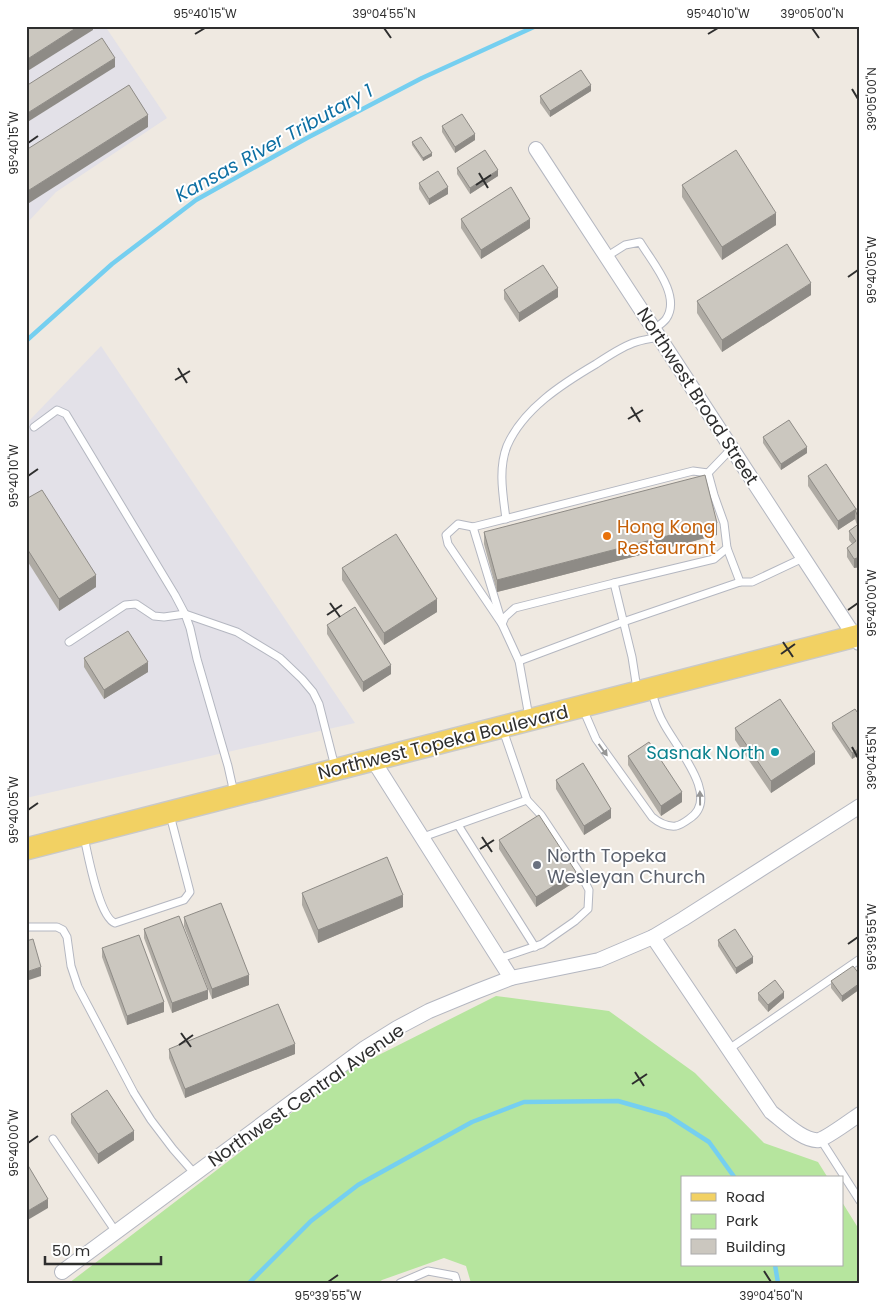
<svg xmlns="http://www.w3.org/2000/svg" width="886" height="1309" font-family="Poppins,sans-serif">
	<style>
		.industrial { fill: #e3e1e8 }
		.green { fill: #b6e59e }
		.lines { fill: none; stroke-linecap: round; stroke-linejoin: round }
		.stream { stroke: #75cff0; stroke-width: 4.5 }
		.service-casing { stroke: #b4b7c1; stroke-width: 9 }
		.minor-casing { stroke: #b4b7c1; stroke-width: 16 }
		.primary-casing { stroke: #c9c9c9; stroke-width: 24 }
		.service { stroke: #fff; stroke-width: 7 }
		.minor { stroke: #fff; stroke-width: 14 }
		.primary { stroke: #f2d163; stroke-width: 21 }
		.wall { fill: #afaba4 }
		.shaded-wall { fill: #8e8b86 }
		.building { fill: #cbc7bf; stroke: #8e8b86 }
		.oneway { fill: #969696 }
		.ticks { fill: none; stroke: #2e2e2e; stroke-width: 2 }
		.food-dot { fill: #e8710a; stroke: #fff; stroke-width: 2 }
		.culture-dot { fill: #0f9aa8; stroke: #fff; stroke-width: 2 }
		.worship-dot { fill: #6b7280; stroke: #fff; stroke-width: 2 }
		.labels { text-anchor: middle; dominant-baseline: central; stroke-width: 4; stroke-linejoin: round; paint-order: stroke }
		.street-label { font-size: 18px; fill: #2e2e2e; stroke: #fff }
		.food-label { font-size: 18px; fill: #c56008; stroke: #fff; text-anchor: start }
		.culture-label { font-size: 18px; fill: #0d838f; stroke: #fff; text-anchor: end }
		.worship-label { font-size: 18px; fill: #5b616d; stroke: #fff; text-anchor: start }
		.water-label { font-size: 19px; font-style: italic; fill: #0d6fa3; stroke: #fff }
		.neatline { fill: none; stroke: #2e2e2e; stroke-width: 2 }
		.ticks-label { font-size: 12px; text-anchor: middle; fill: #2e2e2e }
	</style>
	<rect width="100%" height="100%" fill="#efe9e1"/>
	<g class="industrial">
		<polygon points="26,26 105,26 167,118 56,192 26,224"/>
		<polygon points="101,346 355,723 26,798 26,424"/>
	</g>
	<polygon class="green" points="496,996 609,1011 695,1073 764,1143 818,1162 828,1178 682,1178 682,1265 842,1265 842,1202 860,1231 860,1283 471,1283 466,1266 444,1258 382,1280 378,1283 69,1283 345,1072"/>
	<g class="lines">
		<g class="stream">
			<polyline points="26,341 112,264 196,200 307,138 422,78 536,26"/>
			<polyline points="775,1265 778,1283"/>
			<polyline points="249,1283 311,1221 358,1185 472,1122 524,1102 618,1101 667,1115 709,1142 735,1178"/>
		</g>
		<defs>
			<g id="service">
				<path d="M 606,257 L 625,245 L 640,242 C 652,262 682,296 666,319 C 663,323 658,326 654,329"/>
				<polyline points="34,427 57,410 66,414 175,595 185,614 190,628 197,659 228,766 234,793"/>
				<path d="M 506,519 C 503,495 498,469 507,446 C 523,409 562,384 596,364 C 608,356 620,348 633,343 C 641,340 650,339 659,337"/>
				<polyline points="473,527 500,616"/>
				<polyline points="727,548 740,582 752,582 803,558"/>
				<polyline points="614,583 714,559 727,548 724,523 714,495 708,473 732,448"/>
				<polyline points="502,624 448,544 446,535 458,524 473,527 693,471 708,473"/>
				<polyline points="69,642 125,605 136,604 154,616 164,617 185,614 237,632 280,658 302,679 313,692 319,704 335,767"/>
				<polyline points="519,661 623,622 740,582"/>
				<path d="M 583,709 L 596,739 L 652,817 C 659,823 666,827 676,826 C 680,825 685,822 689,819 C 723,798 674,745 663,722 C 657,712 655,701 651,690"/>
				<polyline points="529,717 519,661 502,624 505,617 515,608 614,583 632,657 637,689"/>
				<polyline points="458,825 535,947"/>
				<path d="M 84,837 C 88,855 99,917 115,923 L 184,900 L 190,892 L 170,815"/>
				<polyline points="423,837 527,800 503,730"/>
				<polyline points="26,927 57,927 63,930 67,937 71,966 78,987 134,1093 151,1120 173,1149 195,1174"/>
				<polyline points="498,959 542,944 575,921 588,909 589,890 581,875 541,815 527,800"/>
				<polyline points="729,1049 860,959"/>
				<polyline points="53,1139 116,1232"/>
				<polyline points="821,1140 860,1201"/>
				<polyline points="400,1283 428,1271 455,1276 457,1283"/>
			</g>
			<g id="minor">
				<polyline points="536,149 859,643"/>
				<polyline points="373,760 511,978"/>
				<path d="M 653,937 L 771,1112 C 783,1121 804,1142 819,1140 C 827,1138 851,1120 860,1114"/>
				<polyline points="62,1272 365,1048 397,1028 429,1011 475,992 511,978 599,960 653,937 683,919 860,806"/>
			</g>
			<polyline id="primary" points="26,849 860,635"/>
		</defs>
		<use href="#service" class="service-casing"/>
		<use href="#minor" class="minor-casing"/>
		<use href="#primary" class="primary-casing"/>
		<use href="#service" class="service"/>
		<use href="#minor" class="minor"/>
		<use href="#primary" class="primary"/>
	</g>
	<g class="wall">
		<polygon points="591,91 550,117 540,103 540,96"/>
		<polygon points="442,126 475,140 455,153 442,132"/>
		<polygon points="412,142 432,156 423,161 412,145"/>
		<polygon points="457,168 498,176 470,194 457,174"/>
		<polygon points="419,183 448,194 429,205 419,189"/>
		<polygon points="682,185 776,225 722,260 682,197"/>
		<polygon points="461,219 530,228 481,259 461,228"/>
		<polygon points="504,290 558,297 519,322 504,299"/>
		<polygon points="811,295 722,352 697,313 697,301"/>
		<polygon points="763,437 807,453 781,470 763,443"/>
		<polygon points="808,476 856,510 860,507 860,567 854,568 847,557 847,548 852,544 849,540 849,531 857,525 855,519 838,530 808,486"/>
		<polygon points="26,499 96,587 59,611 26,559"/>
		<polygon points="484,532 717,535 497,592 484,544"/>
		<polygon points="342,568 437,612 384,645 342,580"/>
		<polygon points="327,625 391,674 363,692 327,634"/>
		<polygon points="84,658 148,672 104,699 84,667"/>
		<polygon points="860,716 860,754 852,759 832,729 832,723"/>
		<polygon points="735,728 815,764 771,793 735,740"/>
		<polygon points="628,756 682,802 661,816 628,765"/>
		<polygon points="556,780 611,818 584,835 556,789"/>
		<polygon points="499,840 576,881 536,907 499,849"/>
		<polygon points="302,893 403,907 318,943 302,905"/>
		<polygon points="184,917 249,985 212,999 184,926"/>
		<polygon points="144,929 208,999 172,1013 144,938"/>
		<polygon points="718,940 753,963 736,974 718,946"/>
		<polygon points="102,948 164,1012 127,1025 102,957"/>
		<polygon points="860,975 860,989 842,1002 831,988 831,981"/>
		<polygon points="758,993 784,998 768,1012 758,1000"/>
		<polygon points="169,1049 295,1054 185,1098 169,1058"/>
		<polygon points="71,1114 134,1140 98,1164 71,1123"/>
	</g>
	<g class="shaded-wall">
		<polygon points="79,26 93,26 93,30 26,72 26,60"/>
		<polygon points="115,58 115,67 26,123 26,114"/>
		<polygon points="591,85 591,91 550,117 550,111"/>
		<polygon points="148,115 148,127 26,205 26,192"/>
		<polygon points="475,134 475,140 455,153 455,147"/>
		<polygon points="432,153 432,156 423,161 423,158"/>
		<polygon points="498,170 498,176 470,194 470,188"/>
		<polygon points="448,187 448,194 429,205 429,199"/>
		<polygon points="776,213 776,225 722,260 722,247"/>
		<polygon points="530,219 530,228 481,259 481,250"/>
		<polygon points="811,283 811,295 722,352 722,340"/>
		<polygon points="558,288 558,297 519,322 519,313"/>
		<polygon points="807,447 807,453 781,470 781,464"/>
		<polygon points="856,509 855,510 855,519 838,530 838,521"/>
		<polygon points="717,523 717,535 497,592 497,580"/>
		<polygon points="860,557 860,567 854,568 854,559"/>
		<polygon points="96,575 96,587 59,611 59,599"/>
		<polygon points="437,599 437,612 384,645 384,633"/>
		<polygon points="148,662 148,672 104,699 104,690"/>
		<polygon points="391,665 391,674 363,692 363,682"/>
		<polygon points="860,748 860,754 852,759 852,753"/>
		<polygon points="815,752 815,764 771,793 771,781"/>
		<polygon points="682,792 682,802 661,816 661,806"/>
		<polygon points="611,809 611,818 584,835 584,826"/>
		<polygon points="576,872 576,881 536,907 536,897"/>
		<polygon points="403,895 403,907 318,943 318,930"/>
		<polygon points="753,957 753,963 736,974 736,968"/>
		<polygon points="41,967 41,976 26,981 26,972"/>
		<polygon points="249,975 249,985 212,999 212,989"/>
		<polygon points="860,983 860,989 842,1002 842,996"/>
		<polygon points="208,990 208,999 172,1013 172,1003"/>
		<polygon points="784,992 784,998 768,1012 768,1005"/>
		<polygon points="164,1002 164,1012 127,1025 127,1016"/>
		<polygon points="295,1044 295,1054 185,1098 185,1089"/>
		<polygon points="134,1131 134,1140 98,1164 98,1154"/>
		<polygon points="48,1199 48,1208 26,1221 26,1212"/>
	</g>
	<g class="building">
		<polygon points="26,26 79,26 26,60"/>
		<polygon points="102,38 115,58 26,114 26,86"/>
		<polygon points="581,70 591,85 550,111 540,96"/>
		<polygon points="129,85 148,115 26,192 26,150"/>
		<polygon points="462,114 475,134 455,147 442,126"/>
		<polygon points="421,137 432,153 423,158 412,142"/>
		<polygon points="485,150 498,170 470,188 457,168"/>
		<polygon points="736,150 776,213 722,247 682,185"/>
		<polygon points="438,171 448,187 429,199 419,183"/>
		<polygon points="511,187 530,219 481,250 461,219"/>
		<polygon points="787,244 811,283 722,340 697,301"/>
		<polygon points="543,265 558,288 519,313 504,290"/>
		<polygon points="789,420 807,447 781,464 763,437"/>
		<polygon points="826,464 856,509 838,521 808,476"/>
		<polygon points="705,475 717,523 497,580 484,532"/>
		<polygon points="42,490 96,575 59,599 26,547 26,499"/>
		<polygon points="860,507 860,521 855,510"/>
		<polygon points="860,523 860,557 854,559 847,548 856,541 849,531"/>
		<polygon points="396,534 437,599 384,633 342,568"/>
		<polygon points="355,607 391,665 363,682 327,625"/>
		<polygon points="128,631 148,662 104,690 84,658"/>
		<polygon points="780,699 815,752 771,781 735,728"/>
		<polygon points="855,709 860,716 860,748 852,753 832,723"/>
		<polygon points="649,742 682,792 661,806 628,756"/>
		<polygon points="583,763 611,809 584,826 556,780"/>
		<polygon points="539,815 576,872 536,897 499,840"/>
		<polygon points="387,857 403,895 318,930 302,893"/>
		<polygon points="221,903 249,975 212,989 184,917"/>
		<polygon points="179,916 208,990 172,1003 144,929"/>
		<polygon points="735,929 753,957 736,968 718,940"/>
		<polygon points="139,935 164,1002 127,1016 102,948"/>
		<polygon points="33,939 41,967 26,972 26,941"/>
		<polygon points="853,966 860,975 860,983 842,996 831,981"/>
		<polygon points="775,980 784,992 768,1005 758,993"/>
		<polygon points="278,1004 295,1044 185,1089 169,1049"/>
		<polygon points="107,1090 134,1131 98,1154 71,1114"/>
		<polygon points="26,1162 48,1199 26,1212"/>
	</g>
	<defs><path id="oneway-solid" d="M-6-.8H1V-3.2L6.5 0L1 3.2V.8H-6Z" transform="scale(1.25)"/></defs>
	<g class="oneway">
		<use href="#oneway-solid" transform="translate(603 750) rotate(54)"/>
		<use href="#oneway-solid" transform="translate(700 798) rotate(-91)"/>
	</g>
	<path class="ticks" d="M 384,28 L 391,38M 812,28 L 819,38M 195,34 L 205,28M 708,34 L 718,28M 852,89 L 858,99M 28,143 L 38,136M 479,173 L 488,188M 476,185 L 491,175M 848,277 L 858,270M 178,368 L 187,383M 175,380 L 190,371M 631,407 L 640,422M 628,419 L 643,410M 28,476 L 38,469M 330,603 L 340,617M 848,610 L 858,603M 327,615 L 342,605M 783,642 L 793,657M 781,654 L 795,644M 852,747 L 858,758M 28,810 L 38,803M 482,837 L 492,852M 480,849 L 494,840M 848,944 L 858,937M 181,1033 L 191,1047M 179,1045 L 193,1035M 635,1072 L 644,1086M 632,1084 L 647,1074M 28,1143 L 38,1136M 764,1271 L 771,1282M 328,1282 L 338,1275"/>
	<circle class="food-dot" cx="607" cy="536" r="5"/>
	<circle class="culture-dot" cx="775" cy="752" r="5"/>
	<circle class="worship-dot" cx="537" cy="865" r="5"/>
	<g class="labels">
		<g class="street-label">
			<text transform="translate(698 396) rotate(57)">Northwest Broad Street</text>
			<text transform="translate(443 742) rotate(-14)">Northwest Topeka Boulevard</text>
			<text transform="translate(306 1095) rotate(-35)">Northwest Central Avenue</text>
		</g>
		<g class="food-label">
			<text x="617" y="526">Hong Kong<tspan x="617" dy="21">Restaurant</tspan></text>
		</g>
		<g class="culture-label">
			<text x="765" y="752">Sasnak North</text>
		</g>
		<g class="worship-label">
			<text x="547" y="855">North Topeka<tspan x="547" dy="21">Wesleyan Church</tspan></text>
		</g>
		<g class="water-label">
			<text transform="translate(274 143) rotate(-29)">Kansas River Tributary 1</text>
		</g>
	</g>
	<rect width="886" height="1309" fill="none" stroke="#ffffff" stroke-width="55"/>
	<rect x="681" y="1176" width="162" height="90" fill="#ffffff" stroke="#ababab"/>
	<rect x="691" y="1193" width="25" height="8" fill="#f2d163" stroke="#ababab"/>
	<text x="726" y="1202" font-size="15" fill="#2e2e2e">Road</text>
	<rect x="691" y="1214" width="25" height="15" fill="#b6e59e" stroke="#ababab"/>
	<text x="726" y="1226" font-size="15" fill="#2e2e2e">Park</text>
	<rect x="691" y="1239" width="25" height="15" fill="#cbc7bf" stroke="#ababab"/>
	<text x="726" y="1252" font-size="15" fill="#2e2e2e">Building</text>
	<path d="M45 1256v8h116v-8" fill="none" stroke="#2e2e2e" stroke-width="2.5"/>
	<text x="52" y="1256" font-size="15" fill="#2e2e2e" stroke="#ffffff" stroke-width="4" paint-order="stroke">50 m</text>
	<rect x="28" y="28" width="830" height="1254" class="neatline"/>
	<g class="ticks-label">
		<text x="205" y="18">95°40'15"W</text>
		<text x="384" y="18">39°04'55"N</text>
		<text x="718" y="18">95°40'10"W</text>
		<text x="812" y="18">39°05'00"N</text>
		<text transform="translate(872 99) rotate(-90)" y="4">39°05'00"N</text>
		<text transform="translate(14 143) rotate(-90)" y="4">95°40'15"W</text>
		<text transform="translate(872 270) rotate(-90)" y="4">95°40'05"W</text>
		<text transform="translate(14 476) rotate(-90)" y="4">95°40'10"W</text>
		<text transform="translate(872 603) rotate(-90)" y="4">95°40'00"W</text>
		<text transform="translate(872 758) rotate(-90)" y="4">39°04'55"N</text>
		<text transform="translate(14 810) rotate(-90)" y="4">95°40'05"W</text>
		<text transform="translate(872 937) rotate(-90)" y="4">95°39'55"W</text>
		<text transform="translate(14 1143) rotate(-90)" y="4">95°40'00"W</text>
		<text x="328" y="1300">95°39'55"W</text>
		<text x="771" y="1300">39°04'50"N</text>
	</g>
</svg>
